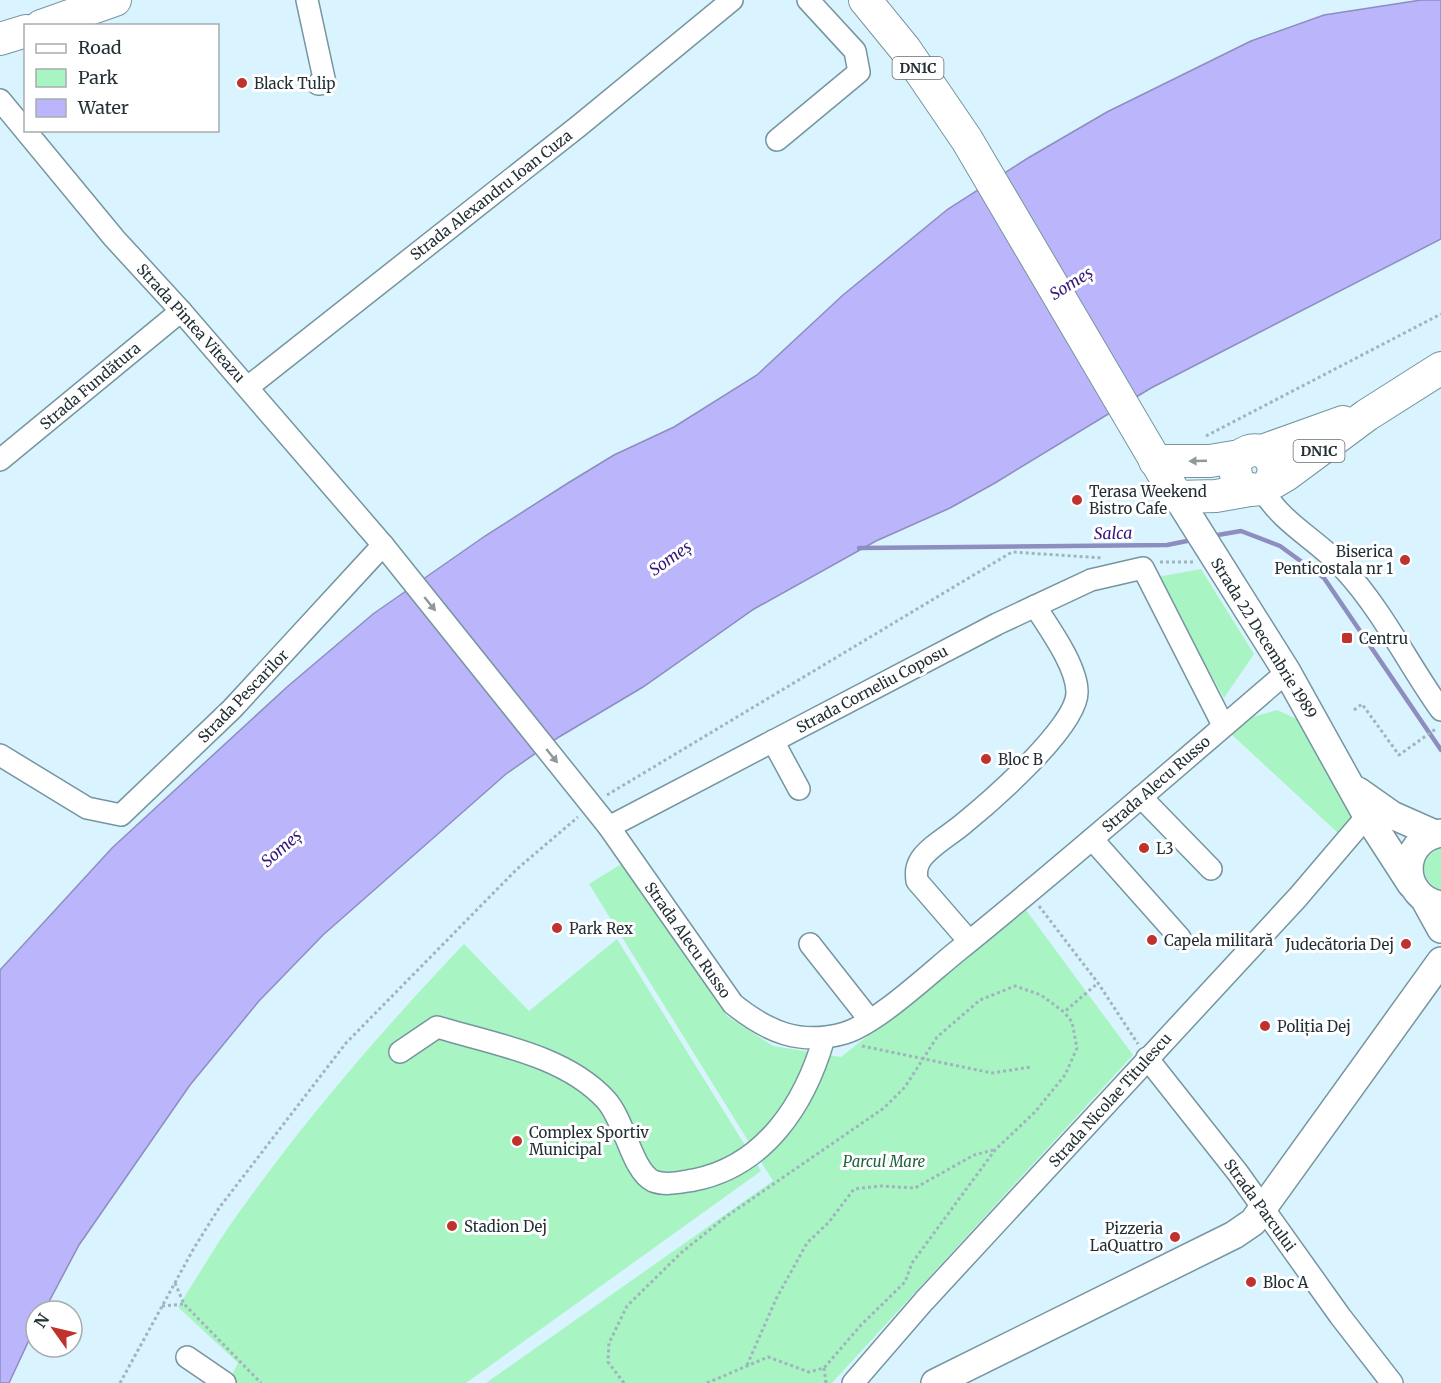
<svg xmlns="http://www.w3.org/2000/svg" width="1441" height="1383" font-family="Merriweather,serif">
	<style>
		.green { fill: #a9f4c3 }
		.water { fill: #bbb5fc; stroke: #8d8dc0; stroke-width: 1.5 }
		.lines { fill: none; stroke-linecap: round; stroke-linejoin: round }
		.stream { stroke: #8d8dc0; stroke-width: 4.5 }
		.minor-casing { stroke: #7695a0; stroke-width: 24 }
		.major-casing { stroke: #7695a0; stroke-width: 30 }
		.highway-casing { stroke: #7695a0; stroke-width: 34 }
		.path { stroke: #9fb5bd; stroke-width: 3; stroke-dasharray: 3 3; stroke-linecap: butt }
		.minor { stroke: #fff; stroke-width: 21 }
		.major { stroke: #fff; stroke-width: 27 }
		.highway { stroke: #fff; stroke-width: 32 }
		.oneway { fill: #91989a }
		.poi-dot { fill: #c0322d; stroke: #fff; stroke-width: 2 }
		.labels { text-anchor: middle; dominant-baseline: central; stroke-width: 6; stroke-linejoin: round; paint-order: stroke }
		.shield { fill: #fff; stroke: #656e72; stroke-width: 1.5 }
		.shield-label { font-size: 14px; font-weight: bold; fill: #233035 }
		.poi-label { font-size: 15px; fill: #233035; stroke: #fff; text-anchor: start }
		.street-label { font-size: 15px; fill: #233035; stroke: #fff }
		.park-label { font-size: 15px; font-style: italic; fill: #1e633d; stroke: #fff }
		.water-label { font-size: 16px; font-style: italic; fill: #35177c; stroke: #fff }
	</style>
	<rect width="100%" height="100%" fill="#d9f4fe"/>
	<g class="green">
		<polygon points="1201,569 1254,654 1224,698 1157,577"/>
		<polygon points="1277,710 1297,719 1358,815 1339,834 1230,733 1242,720"/>
		<path d="M 1441,848 L 1441,890 C 1419,882 1418,856 1441,848 Z"/>
		<polygon points="626,861 727,1016 773,1046 841,1057 1026,910 1133,1055 832,1383 486,1383 773,1181 589,884"/>
		<path d="M 617,939 L 761,1171 L 466,1383 L 228,1383 L 238,1363 L 178,1307 C 199,1275 218,1241 240,1211 C 308,1116 384,1028 464,944 L 529,1011 Z"/>
	</g>
	<polygon class="water" points="1421,0 1441,0 1441,239 1151,388 995,483 950,508 876,541 754,609 643,687 559,737 506,774 323,935 259,1001 190,1085 79,1245 44,1311 36,1311 36,1325 9,1383 0,1383 0,970 112,848 287,687 373,614 485,536 568,483 614,455 674,427 757,375 843,295 948,209 1028,158 1107,112 1251,41 1324,15"/>
	<g class="lines">
		<g class="stream">
			<polyline points="1212,536 1241,531 1280,546 1324,578 1441,750"/>
			<polyline points="859,548 1167,545 1192,540"/>
		</g>
		<defs>
			<g id="minor">
				<polyline points="307,0 325,83 318,84"/>
				<path d="M 0,100 L 114,238 L 181,311 L 383,545 L 609,827 L 733,1004 C 768,1032 800,1046 845,1033 C 877,1023 928,975 955,953 C 1068,862 1177,766 1287,672"/>
				<polyline points="777,140 859,72 855,51 808,0"/>
				<polyline points="248,387 580,125 732,0"/>
				<polyline points="0,460 181,311"/>
				<path d="M 1262,489 C 1282,524 1318,540 1344,569 C 1383,611 1408,664 1441,710"/>
				<polyline points="773,741 799,789"/>
				<polyline points="0,755 87,808 121,815 232,709 383,545"/>
				<polyline points="1141,797 1211,869"/>
				<polyline points="609,827 997,624 1091,580 1143,568 1223,725"/>
				<polyline points="1092,839 1180,938"/>
				<path d="M 969,941 L 917,881 C 916,872 916,867 921,859 C 930,846 950,835 963,824 C 990,802 1078,726 1077,692 C 1077,666 1049,628 1035,606"/>
				<polyline points="810,944 869,1019"/>
				<path d="M 400,1052 L 437,1027 C 493,1044 565,1055 606,1100 C 625,1121 632,1171 653,1181 C 666,1186 680,1182 694,1180 C 765,1166 805,1104 824,1038"/>
				<polyline points="1147,1058 1238,1173 1340,1316 1392,1383"/>
				<polyline points="187,1357 225,1383"/>
				<polyline points="853,1383 924,1301 1298,897 1367,816"/>
			</g>
			<g id="major">
				<polyline points="1177,497 1287,672 1367,816 1411,884"/>
				<polyline points="1358,791 1392,815 1435,834"/>
				<path d="M 1441,833 C 1398,840 1399,898 1441,905"/>
				<polyline points="1425,900 1441,929"/>
				<polyline points="935,1383 1234,1235 1253,1222 1441,961"/>
			</g>
			<g id="highway">
				<polyline points="865,0 905,49 967,140 1177,497 1216,496 1250,490"/>
				<polyline points="41,26 115,0"/>
				<polyline points="0,39 26,31"/>
				<polyline points="1262,451 1343,422"/>
				<polyline points="1155,461 1210,461 1240,456"/>
				<path d="M 1269,485 L 1275,469 L 1268,454 C 1253,446 1241,451 1234,466 L 1238,483 L 1250,490 L 1262,489 L 1286,475 L 1367,415 L 1441,368"/>
			</g>
		</defs>
		<use href="#minor" class="minor-casing"/>
		<use href="#major" class="major-casing"/>
		<use href="#highway" class="highway-casing"/>
		<g class="path">
			<polyline points="1206,436 1441,314"/>
			<polyline points="1160,562 1195,562"/>
			<polyline points="1354,710 1362,704 1399,755 1437,728"/>
			<polyline points="607,795 1012,552 1103,558"/>
			<polyline points="1039,906 1098,983 1138,1044"/>
			<polyline points="862,1046 992,1073 1031,1067"/>
			<polyline points="175,1283 184,1304 261,1383"/>
			<polyline points="162,1306 184,1304"/>
			<polyline points="747,1365 776,1299 807,1243 829,1222 854,1189 881,1186 915,1188 974,1155 993,1150"/>
			<polyline points="824,1368 826,1383"/>
			<polyline points="120,1383 194,1248 219,1208 346,1043 517,869 578,817"/>
			<polyline points="624,1383 608,1362 609,1343 627,1306 682,1252 727,1216 884,1108 905,1087 937,1037 980,1000 1015,986 1041,995 1064,1012 1098,983"/>
			<polyline points="707,1383 768,1357 809,1372 824,1368 861,1325 905,1282 912,1263 995,1150 1035,1112 1065,1075 1077,1048 1072,1022 1064,1012"/>
		</g>
		<use href="#minor" class="minor"/>
		<use href="#major" class="major"/>
		<use href="#highway" class="highway"/>
	</g>
	<defs><path id="oneway-solid" d="M-6-.8H1V-3.2L6.5 0L1 3.2V.8H-6Z" transform="scale(1.5)"/></defs>
	<g class="oneway">
		<use href="#oneway-solid" transform="translate(1198 461) rotate(178)"/>
		<use href="#oneway-solid" transform="translate(430 604) rotate(51)"/>
		<use href="#oneway-solid" transform="translate(552 756) rotate(51)"/>
	</g>
	<g class="poi-dot">
		<circle cx="242" cy="83" r="6"/>
		<circle cx="1077" cy="500" r="6"/>
		<circle cx="1405" cy="560" r="6"/>
		<rect x="1341" y="632" width="12" height="12" rx="3"/>
		<circle cx="986" cy="759" r="6"/>
		<circle cx="1144" cy="848" r="6"/>
		<circle cx="557" cy="928" r="6"/>
		<circle cx="1152" cy="940" r="6"/>
		<circle cx="1406" cy="944" r="6"/>
		<circle cx="1265" cy="1026" r="6"/>
		<circle cx="517" cy="1141" r="6"/>
		<circle cx="452" cy="1226" r="6"/>
		<circle cx="1175" cy="1237" r="6"/>
		<circle cx="1251" cy="1282" r="6"/>
	</g>
	<g class="labels">
		<g class="shield">
			<rect x="892.5" y="57" width="51" height="22" rx="4.5"/>
			<rect x="1293.5" y="440" width="51" height="22" rx="4.5"/>
		</g>
		<g class="shield-label">
			<text x="918" y="68">DN1C</text>
			<text x="1319" y="451">DN1C</text>
		</g>
		<g class="poi-label">
			<text x="254" y="83">Black Tulip</text>
			<text x="1089" y="491">Terasa Weekend<tspan x="1089" dy="17">Bistro Cafe</tspan></text>
			<text x="1393" y="551" text-anchor="end">Biserica<tspan x="1393" dy="17">Penticostala nr 1</tspan></text>
			<text x="1359" y="638">Centru</text>
			<text x="998" y="759">Bloc B</text>
			<text x="1156" y="848">L3</text>
			<text x="569" y="928">Park Rex</text>
			<text x="1164" y="940">Capela militară</text>
			<text x="1394" y="944" text-anchor="end">Judecătoria Dej</text>
			<text x="1277" y="1026">Poliția Dej</text>
			<text x="529" y="1132">Complex Sportiv<tspan x="529" dy="17">Municipal</tspan></text>
			<text x="464" y="1226">Stadion Dej</text>
			<text x="1163" y="1228" text-anchor="end">Pizzeria<tspan x="1163" dy="17">LaQuattro</tspan></text>
			<text x="1263" y="1282">Bloc A</text>
		</g>
		<g class="street-label">
			<text transform="translate(491 195) rotate(-38)">Strada Alexandru Ioan Cuza</text>
			<text transform="translate(191 323) rotate(48)">Strada Pintea Viteazu</text>
			<text transform="translate(90 386) rotate(-40)">Strada Fundătura</text>
			<text transform="translate(1264 638) rotate(58)">Strada 22 Decembrie 1989</text>
			<text transform="translate(872 689) rotate(-28)">Strada Corneliu Coposu</text>
			<text transform="translate(243 696) rotate(-46)">Strada Pescarilor</text>
			<text transform="translate(1156 784) rotate(-41)">Strada Alecu Russo</text>
			<text transform="translate(688 940) rotate(55)">Strada Alecu Russo</text>
			<text transform="translate(1110 1100) rotate(-48)">Strada Nicolae Titulescu</text>
			<text transform="translate(1260 1205) rotate(54)">Strada Parcului</text>
		</g>
		<g class="park-label">
			<text x="884" y="1161">Parcul Mare</text>
		</g>
		<g class="water-label">
			<text transform="translate(1071 283) rotate(-32)">Someș</text>
			<text transform="translate(1113 533) rotate(-1)">Salca</text>
			<text transform="translate(670 558) rotate(-35)">Someș</text>
			<text transform="translate(281 848) rotate(-41)">Someș</text>
		</g>
	</g>
	<rect x="24" y="24" width="195" height="108" fill="#ffffff" stroke="#a7acae" stroke-width="1.5"/>
	<rect x="36" y="44" width="30" height="9" fill="#ffffff" stroke="#a7acae" stroke-width="1.5"/>
	<text x="78" y="54" font-size="18" fill="#233035">Road</text>
	<rect x="36" y="69" width="30" height="18" fill="#a9f4c3" stroke="#a7acae" stroke-width="1.5"/>
	<text x="78" y="84" font-size="18" fill="#233035">Park</text>
	<rect x="36" y="99" width="30" height="18" fill="#bbb5fc" stroke="#a7acae" stroke-width="1.5"/>
	<text x="78" y="114" font-size="18" fill="#233035">Water</text>
	<g transform="translate(54 1329) rotate(304)"><circle r="28" fill="#ffffff" stroke="#a7acae" stroke-width="1.5"/>
	<path d="M0-4.5L10 22L0 15L-10 22Z" fill="#c0322d"/>
	<text y="-9" font-size="16" font-weight="bold" text-anchor="middle" fill="#233035">N</text>
	</g>
</svg>
